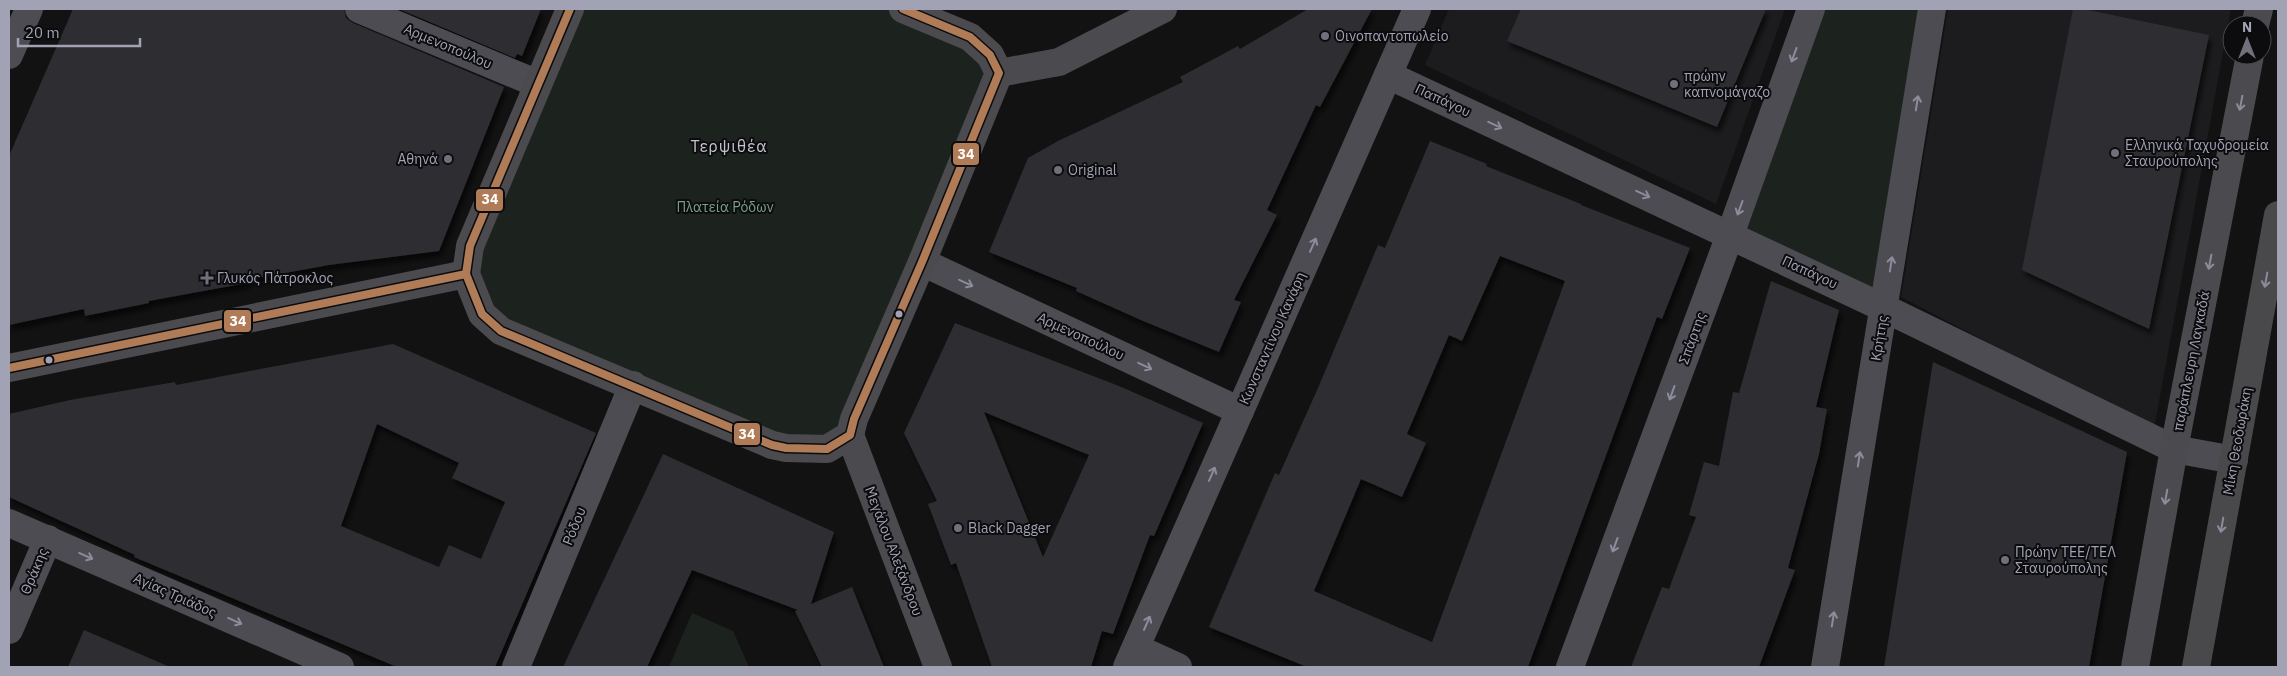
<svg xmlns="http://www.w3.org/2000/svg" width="2287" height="676" font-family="'IBM Plex Sans',sans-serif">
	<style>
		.built { fill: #1c1c1e }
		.green { fill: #1c231e }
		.building { fill: #2e2e30; fill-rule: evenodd; filter: url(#shadow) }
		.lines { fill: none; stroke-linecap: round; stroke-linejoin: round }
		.street { stroke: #4c4c52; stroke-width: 28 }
		.secondary { stroke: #4a4a4f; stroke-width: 28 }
		.highway { stroke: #49494c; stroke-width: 28 }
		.bus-1-casing { stroke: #0c0c0e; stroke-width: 11 }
		.bus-1 { stroke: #b07c57; stroke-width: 8 }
		.oneway { stroke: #8c8d9c }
		.oneway2 { stroke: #8b8d9b }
		.oneway3 { stroke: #8b8c9a }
		.poi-dot { fill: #6f707b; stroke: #0c0c0e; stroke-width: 2 }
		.bus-dot { fill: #a1a3b4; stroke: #0c0c0e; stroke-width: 2 }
		.labels { text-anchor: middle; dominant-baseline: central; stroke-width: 4; stroke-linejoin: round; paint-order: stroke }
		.poi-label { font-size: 14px; fill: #a1a3b4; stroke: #0c0c0e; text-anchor: start }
		.street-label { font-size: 14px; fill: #a1a3b4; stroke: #0c0c0e }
		.park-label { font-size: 14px; fill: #77a183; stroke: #0c0c0e }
		.quarter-label { font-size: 16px; letter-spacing: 1px; fill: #c3c3d0; stroke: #0c0c0e }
		.line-badge { stroke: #0c0c0e; stroke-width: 2 }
		.badge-label { font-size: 14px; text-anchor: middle; font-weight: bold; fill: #fff }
	</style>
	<defs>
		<filter id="shadow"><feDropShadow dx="3" dy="5.5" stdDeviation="2.5" flood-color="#0009"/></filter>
	</defs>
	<rect width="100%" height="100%" fill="#121212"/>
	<g class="built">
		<polygon points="1449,9 1785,9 1716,204 1425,65"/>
		<polygon points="1948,9 2231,9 2154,429 1901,297"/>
	</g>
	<g class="green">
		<polygon points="580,9 903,9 970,37 999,73 850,435 786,448 494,327 470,246"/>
		<polygon points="1811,9 1932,9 1884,308 1730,235"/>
		<polygon points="692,613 733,631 749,667 669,667"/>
	</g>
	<g class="building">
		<polygon points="73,9 344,9 346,18 353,23 504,87 439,251 329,265 247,280 247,283 149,301 149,303 85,316 84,309 9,325 9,156"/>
		<polygon points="399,9 541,9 522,56 517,54 515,58"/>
		<polygon points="1308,9 1372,9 1320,107 1316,105 1267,210 1277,215 1234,300 1241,302 1219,352 1143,321 1076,291 1077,288 989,252 1028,158 1058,141 1183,82 1180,77 1238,46 1240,49"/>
		<polygon points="1521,9 1766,9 1717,127 1507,41"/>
		<polygon points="2073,9 2083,9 2209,35 2149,329 2022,270"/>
		<path d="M 1430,141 L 1487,164 L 1486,166 L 1581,204 L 1581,205 L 1690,248 L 1662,319 L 1657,317 L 1528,667 L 1307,667 L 1209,627 L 1275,473 L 1279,475 L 1318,388 L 1378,245 L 1385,248 ZM 1500,256 L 1565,281 L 1432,642 L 1314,591 L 1361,479 L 1402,497 L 1426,443 L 1407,434 L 1449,335 L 1462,341 Z"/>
		<polygon points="1771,281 1839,310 1816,407 1827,409 1819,454 1788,568 1795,570 1759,667 1631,667 1662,587 1669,589 1696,517 1689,515 1704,462 1719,466 1733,392 1739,393"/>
		<path d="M 955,323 L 1119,386 L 1203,423 L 1154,536 L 1150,535 L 1113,634 L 1102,631 L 1091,667 L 992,667 L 956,563 L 951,565 L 928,504 L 937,501 L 904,433 ZM 984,412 L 1089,455 L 1043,557 Z"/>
		<path d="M 393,344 L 596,433 L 495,667 L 397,667 L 134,557 L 135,555 L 9,497 L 9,414 L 70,400 L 175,382 L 176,385 ZM 377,424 L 459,463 L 452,478 L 505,502 L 481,559 L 449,545 L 439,567 L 341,526 Z"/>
		<polygon points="1933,362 2127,452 2089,667 1884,667"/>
		<polygon points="663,454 834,532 811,604 852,587 884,667 822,667 795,611 798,610 692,570 647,667 563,667"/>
		<polygon points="84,630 170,667 68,667"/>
	</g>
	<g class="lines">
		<g class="street">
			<polyline points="359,9 538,84"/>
			<polyline points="9,55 29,9"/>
			<polyline points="1388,75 1884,308 2174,449 2234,460"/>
			<polyline points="922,262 1240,411"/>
			<polyline points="9,523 340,667"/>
			<polyline points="9,630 48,539"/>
			<polyline points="1136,648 1178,667"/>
			<polyline points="516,667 633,385"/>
			<polyline points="1127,667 1417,9"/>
			<polyline points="1570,667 1730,235 1811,9"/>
			<polyline points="1825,667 1932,9"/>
		</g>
		<g class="secondary">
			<polyline points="570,9 470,246 466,274 482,314 501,331 772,445 786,448 827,449 850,435 854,419 922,262 999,73 990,55 970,37 903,9"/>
			<polyline points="2255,25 2259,9"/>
			<polyline points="999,73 1059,62 1163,9"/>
			<polyline points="9,368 466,274"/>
			<polyline points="850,435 938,667"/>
			<polyline points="2135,667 2174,449 2250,55"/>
		</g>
		<polyline class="highway" points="2196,667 2278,215"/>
		<defs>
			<g id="bus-1">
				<polyline points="570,9 470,246 466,274 482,314 501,331 772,445 786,448 827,449 850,435 854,419 922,262 999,73 990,55 970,37 903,9"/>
				<polyline points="9,368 466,274"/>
			</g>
		</defs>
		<use href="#bus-1" class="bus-1-casing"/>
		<use href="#bus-1" class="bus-1"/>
	</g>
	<defs><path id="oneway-shaft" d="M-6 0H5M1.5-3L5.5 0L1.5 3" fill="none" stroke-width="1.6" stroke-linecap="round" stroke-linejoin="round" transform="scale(1.25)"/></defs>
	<g class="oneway">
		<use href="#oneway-shaft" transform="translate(1794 55) rotate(110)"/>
		<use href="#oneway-shaft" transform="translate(1917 103) rotate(-81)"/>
		<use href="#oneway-shaft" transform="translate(1495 125) rotate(25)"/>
		<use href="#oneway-shaft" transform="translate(1643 194) rotate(25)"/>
		<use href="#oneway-shaft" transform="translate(1740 208) rotate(110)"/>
		<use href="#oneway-shaft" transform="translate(1313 245) rotate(-66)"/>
		<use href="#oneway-shaft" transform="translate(1891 264) rotate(-81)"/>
		<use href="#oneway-shaft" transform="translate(966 283) rotate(25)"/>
		<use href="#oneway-shaft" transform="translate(1145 366) rotate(25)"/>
		<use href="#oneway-shaft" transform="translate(1672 393) rotate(110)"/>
		<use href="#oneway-shaft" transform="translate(1859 459) rotate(-81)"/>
		<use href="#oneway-shaft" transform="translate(1212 474) rotate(-66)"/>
		<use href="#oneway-shaft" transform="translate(1615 545) rotate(110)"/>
		<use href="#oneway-shaft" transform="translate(86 556) rotate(24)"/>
		<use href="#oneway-shaft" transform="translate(1833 619) rotate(-81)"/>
		<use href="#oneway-shaft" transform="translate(235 621) rotate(24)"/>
		<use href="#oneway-shaft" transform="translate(1147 623) rotate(-66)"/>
	</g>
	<g class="oneway2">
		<use href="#oneway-shaft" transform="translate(2241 103) rotate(101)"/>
		<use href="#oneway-shaft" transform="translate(2210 262) rotate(101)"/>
		<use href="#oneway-shaft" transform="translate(2166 497) rotate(100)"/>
	</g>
	<g class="oneway3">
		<use href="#oneway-shaft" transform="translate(2266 280) rotate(100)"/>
		<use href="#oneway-shaft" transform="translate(2222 525) rotate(100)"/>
	</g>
	<g class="poi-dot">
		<circle cx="1325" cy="36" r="5"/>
		<circle cx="1674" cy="84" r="5"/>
		<circle cx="2115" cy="153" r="5"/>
		<circle cx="448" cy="159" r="5"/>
		<circle cx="1058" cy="170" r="5"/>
		<path d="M204.5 270.5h5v5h5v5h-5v5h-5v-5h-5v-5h5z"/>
		<circle cx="958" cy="528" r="5"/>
		<circle cx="2005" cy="560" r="5"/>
	</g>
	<g class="bus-dot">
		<circle cx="899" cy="314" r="4.5"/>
		<circle cx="49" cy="360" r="4.5"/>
	</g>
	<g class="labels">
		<g class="poi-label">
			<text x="1335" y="36">Οινοπαντοπωλείο</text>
			<text x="1684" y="76">πρώην<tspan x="1684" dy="16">καπνομάγαζο</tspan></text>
			<text x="2125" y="145">Ελληνικά Ταχυδρομεία<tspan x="2125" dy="16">Σταυρούπολης</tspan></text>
			<text x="438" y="159" text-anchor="end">Αθηνά</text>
			<text x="1068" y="170">Original</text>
			<text x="217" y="278">Γλυκός Πάτροκλος</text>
			<text x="968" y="528">Black Dagger</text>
			<text x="2015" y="552">Πρώην ΤΕΕ/ΤΕΛ<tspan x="2015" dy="16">Σταυρούπολης</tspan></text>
		</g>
		<g class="street-label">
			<text transform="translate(448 46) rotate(23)">Αρμενοπούλου</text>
			<text transform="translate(1443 100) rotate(25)">Παπάγου</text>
			<text transform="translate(1810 272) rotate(25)">Παπάγου</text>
			<text transform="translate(1081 336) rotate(25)">Αρμενοπούλου</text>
			<text transform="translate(1272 338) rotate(-66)">Κωνσταντίνου Κανάρη</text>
			<text transform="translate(1692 338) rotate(-70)">Σπάρτης</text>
			<text transform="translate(1879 338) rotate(-81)">Κρήτης</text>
			<text transform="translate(2191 361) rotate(-79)">παράπλευρη Λαγκαδά</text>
			<text transform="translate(2237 441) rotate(-80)">Μίκη Θεοδωράκη</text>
			<text transform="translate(574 526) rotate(-68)">Ρόδου</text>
			<text transform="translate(894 551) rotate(69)">Μεγάλου Αλεξάνδρου</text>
			<text transform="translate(34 571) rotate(-67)">Θράκης</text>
			<text transform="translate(175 595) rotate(24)">Αγίας Τριάδος</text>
		</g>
		<g class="park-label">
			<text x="725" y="207">Πλατεία Ρόδων</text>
		</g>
		<g class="quarter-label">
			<text x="729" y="146">Τερψιθέα</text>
		</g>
	</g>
	<g class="line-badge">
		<rect x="952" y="142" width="28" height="24" rx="5" fill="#b07c57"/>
		<rect x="475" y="188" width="29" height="24" rx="5" fill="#b07c57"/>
		<rect x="223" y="309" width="29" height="24" rx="5" fill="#b07c57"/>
		<rect x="733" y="422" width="28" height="24" rx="5" fill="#b07c57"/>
	</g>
	<g class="badge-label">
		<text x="966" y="159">34</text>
		<text x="490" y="204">34</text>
		<text x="238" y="326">34</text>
		<text x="747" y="439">34</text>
	</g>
	<rect width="2287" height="676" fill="none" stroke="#a1a3b4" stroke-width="20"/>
	<g transform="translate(2247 40)"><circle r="24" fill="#0c0c0e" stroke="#484850"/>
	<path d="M0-4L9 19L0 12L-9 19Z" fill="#6f707b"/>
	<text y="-8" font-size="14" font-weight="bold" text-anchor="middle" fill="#a1a3b4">N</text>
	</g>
	<path d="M18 38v8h122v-8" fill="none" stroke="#a1a3b4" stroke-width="2.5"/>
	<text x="25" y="38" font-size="15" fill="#a1a3b4" stroke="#0c0c0e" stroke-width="4" paint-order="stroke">20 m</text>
</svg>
